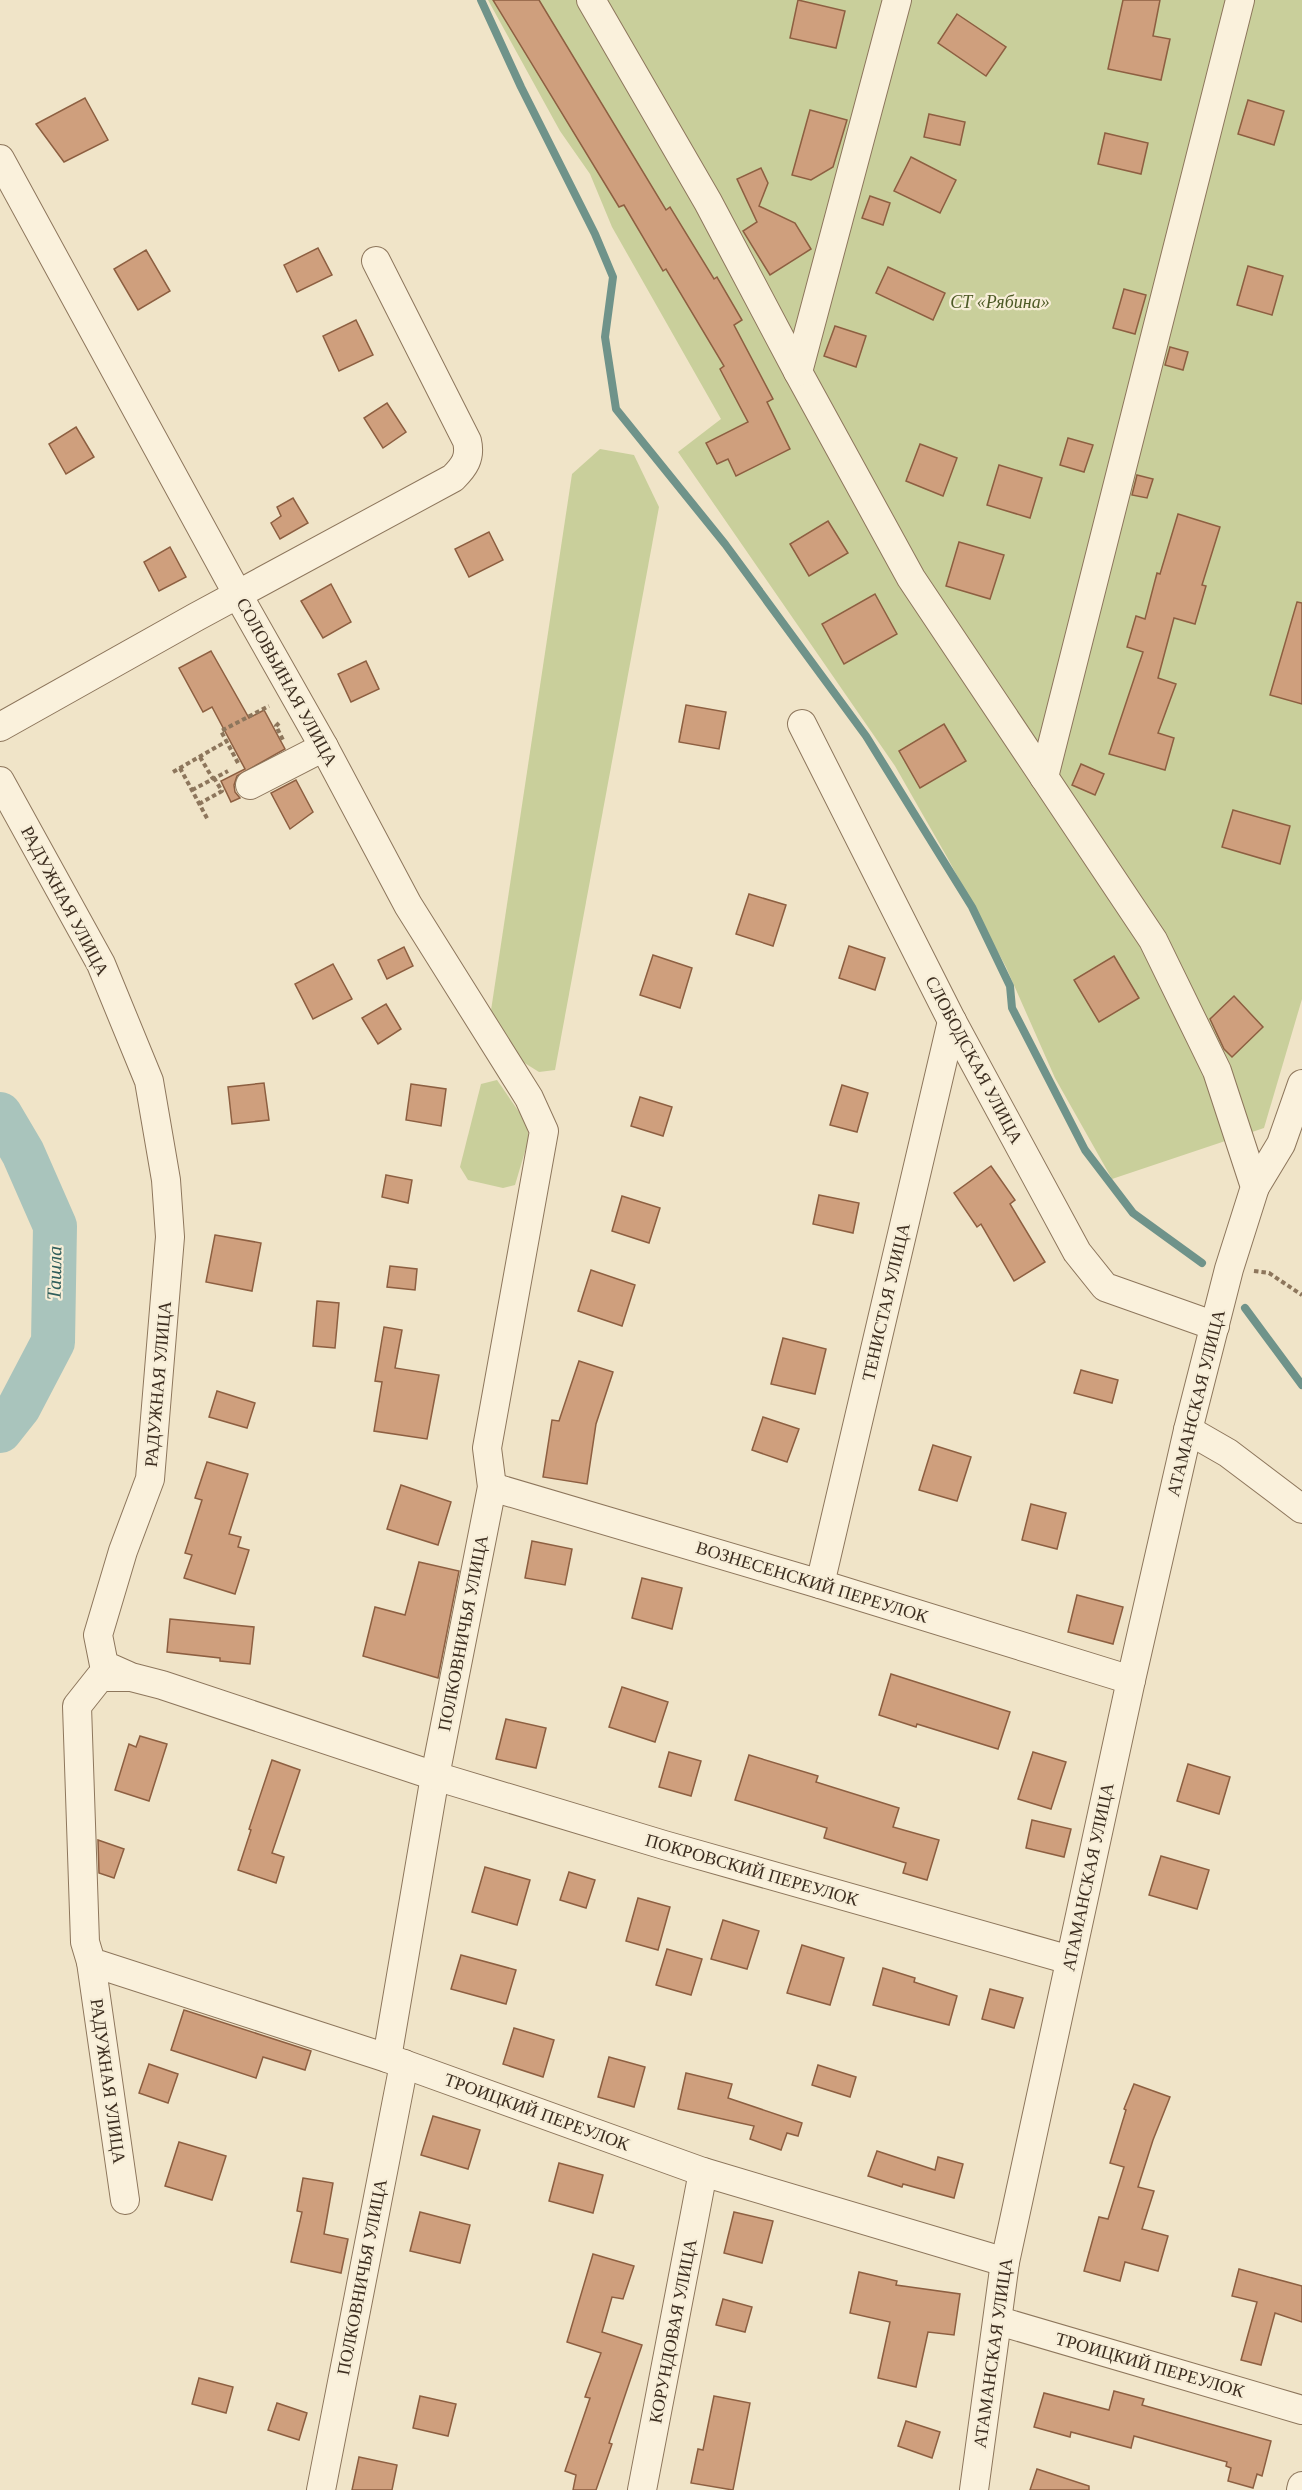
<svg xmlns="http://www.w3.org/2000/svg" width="1302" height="2490" font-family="'Times New Roman',serif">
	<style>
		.green { fill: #c9cf9b }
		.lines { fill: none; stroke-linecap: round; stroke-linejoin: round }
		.stream { stroke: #6f938a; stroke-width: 8 }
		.river { stroke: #a9c4bc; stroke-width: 44 }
		.building { fill: #cf9f7d; stroke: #8d5f41; stroke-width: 1.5 }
		.minor-casing { stroke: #8d765c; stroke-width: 30 }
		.path { stroke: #8d765c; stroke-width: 4; stroke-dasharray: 4.5 3; stroke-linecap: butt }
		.minor { stroke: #faf1dc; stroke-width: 28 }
		.labels { text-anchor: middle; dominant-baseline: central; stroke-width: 4.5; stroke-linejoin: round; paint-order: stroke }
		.park-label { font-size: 18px; font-style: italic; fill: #4d5a26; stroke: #f7eed8 }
		.street-label { font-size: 18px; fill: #3d2e20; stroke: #f7eed8 }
		.water-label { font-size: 20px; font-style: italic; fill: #2f5d5a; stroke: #f7eed8 }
	</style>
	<rect width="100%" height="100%" fill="#f0e4c8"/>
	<g class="green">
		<polygon points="488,0 1302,0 1302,999 1264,1128 1112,1179 1055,1078 1006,967 947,857 895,766 678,452 721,419 612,227 590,174 560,131"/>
		<polygon points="600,449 634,455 659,507 555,1070 539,1072 515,1057 490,1017 572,474"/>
		<polygon points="497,1080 526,1122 529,1138 515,1185 503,1188 468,1180 460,1167 481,1084"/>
	</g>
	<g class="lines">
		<g class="stream">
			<polyline points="481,0 521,87 595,234 613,277 605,337 616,409 725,544 866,736 972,907 1010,986 1012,1008 1085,1150 1133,1213 1202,1263"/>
			<polyline points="1245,1308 1302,1385"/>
		</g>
		<polyline class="river" points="0,1114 23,1153 55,1226 53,1342 19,1407 0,1431"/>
	</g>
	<g class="building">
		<polygon points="493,0 539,0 666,210 670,207 714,279 717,277 742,320 734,325 773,399 767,402 790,449 736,476 728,459 717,464 706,443 748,422 720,369 724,366 666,269 663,271 624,205 619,207"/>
		<polygon points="798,0 845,11 836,48 790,38"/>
		<polygon points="1123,0 1160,0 1153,36 1170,39 1161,80 1108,69"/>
		<polygon points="957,14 1006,47 986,76 938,43"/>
		<polygon points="85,98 108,140 64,162 36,124"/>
		<polygon points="1248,100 1284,111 1274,145 1238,134"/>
		<polygon points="810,110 847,120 833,167 811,180 792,175"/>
		<polygon points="929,114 965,122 960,145 924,137"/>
		<polygon points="1105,133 1148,143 1141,174 1098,164"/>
		<polygon points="911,157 956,180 940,213 894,191"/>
		<polygon points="761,168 768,183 759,206 795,223 811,249 770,275 743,231 757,222 737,179"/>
		<polygon points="870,196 890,203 883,225 862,218"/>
		<polygon points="318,248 332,275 297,292 284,265"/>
		<polygon points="146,250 170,291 138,310 114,269"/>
		<polygon points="1248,266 1283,276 1272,315 1237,305"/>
		<polygon points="888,267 945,293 933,320 876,293"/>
		<polygon points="1124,289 1146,295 1135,334 1113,328"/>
		<polygon points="356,320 373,355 339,371 323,336"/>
		<polygon points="835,326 866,336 856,367 824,356"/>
		<polygon points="1170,347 1188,352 1183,370 1165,365"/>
		<polygon points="387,403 406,432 383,448 364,418"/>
		<polygon points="76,427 94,457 66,474 49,444"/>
		<polygon points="1068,438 1093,445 1084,472 1060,465"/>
		<polygon points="920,444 957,458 943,496 906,481"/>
		<polygon points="999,465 1042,478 1030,518 987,505"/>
		<polygon points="1137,475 1153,479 1147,498 1132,495"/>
		<polygon points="293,498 308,523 280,539 271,523 281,516 277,507"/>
		<polygon points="1178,514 1220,527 1202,585 1206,586 1195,624 1174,618 1158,678 1176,684 1158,733 1174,738 1165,770 1109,754 1143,652 1127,647 1136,616 1145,619 1157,573 1160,574"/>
		<polygon points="828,521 848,553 809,576 790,544"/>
		<polygon points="489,532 503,560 469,577 455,549"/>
		<polygon points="959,542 1004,555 990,599 946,586"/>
		<polygon points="170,547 186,577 159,591 144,562"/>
		<polygon points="331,584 351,622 323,638 301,601"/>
		<polygon points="875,594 897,634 844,664 822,624"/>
		<polygon points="1297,602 1302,603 1302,704 1270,695"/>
		<polygon points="211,651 249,718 264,710 285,749 237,776 234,785 235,792 240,798 231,802 221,781 245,769 212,707 203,712 179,668"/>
		<polygon points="366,661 379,689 351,702 338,674"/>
		<polygon points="686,705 726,712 719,749 679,742"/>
		<polygon points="944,724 966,761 920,788 899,751"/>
		<polygon points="1081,764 1104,774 1095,795 1072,785"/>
		<polygon points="296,780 313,812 290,829 271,793"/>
		<polygon points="1233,810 1290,826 1280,864 1222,847"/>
		<polygon points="749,894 786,905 773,946 736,934"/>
		<polygon points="849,946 885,958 875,990 839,978"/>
		<polygon points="404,947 413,966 387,979 378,960"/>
		<polygon points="653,955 692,968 680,1008 640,995"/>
		<polygon points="1114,956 1139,998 1099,1022 1074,980"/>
		<polygon points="333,964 352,999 313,1019 295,984"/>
		<polygon points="1234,996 1263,1027 1232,1057 1224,1049 1210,1019"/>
		<polygon points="386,1004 401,1029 378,1044 362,1018"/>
		<polygon points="264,1083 269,1120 232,1124 228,1087"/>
		<polygon points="411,1084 446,1089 441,1126 406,1120"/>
		<polygon points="842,1085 868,1093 857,1132 830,1125"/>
		<polygon points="640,1097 672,1107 663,1136 631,1126"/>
		<polygon points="991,1166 1015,1200 1010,1204 1045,1262 1014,1281 981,1224 977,1227 954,1193"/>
		<polygon points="386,1175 412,1180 408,1203 382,1197"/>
		<polygon points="819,1195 859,1203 853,1233 813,1224"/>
		<polygon points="622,1196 660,1208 649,1243 612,1231"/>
		<polygon points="215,1235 261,1243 252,1291 206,1282"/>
		<polygon points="390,1266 417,1269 415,1290 387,1287"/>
		<polygon points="591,1270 635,1285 622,1326 578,1311"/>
		<polygon points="317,1301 339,1303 335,1348 313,1346"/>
		<polygon points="384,1327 402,1330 395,1368 439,1375 427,1439 374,1431 382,1382 375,1381"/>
		<polygon points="783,1338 826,1349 815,1394 771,1384"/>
		<polygon points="579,1361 613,1372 596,1424 587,1484 543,1477 552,1420 559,1421"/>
		<polygon points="1081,1370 1118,1380 1112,1403 1074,1393"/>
		<polygon points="217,1391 255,1403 247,1428 209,1417"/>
		<polygon points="763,1417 799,1429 787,1462 752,1450"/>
		<polygon points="933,1445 971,1457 957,1501 919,1490"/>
		<polygon points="207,1462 248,1474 229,1534 241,1537 238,1547 249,1550 235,1594 184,1578 192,1555 185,1553 202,1500 195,1498"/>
		<polygon points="401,1485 451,1502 438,1545 387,1529"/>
		<polygon points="1031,1504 1066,1513 1057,1549 1022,1540"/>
		<polygon points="532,1541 572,1549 565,1585 525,1578"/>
		<polygon points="419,1562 459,1571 438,1678 363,1656 375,1607 405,1615"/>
		<polygon points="642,1578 682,1588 672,1629 632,1618"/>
		<polygon points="1077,1595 1123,1607 1113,1644 1068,1632"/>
		<polygon points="170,1619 254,1627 250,1664 220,1661 220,1658 167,1652"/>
		<polygon points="891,1674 1010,1712 998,1749 917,1724 916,1727 879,1715"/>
		<polygon points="622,1687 668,1702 655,1742 609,1727"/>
		<polygon points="506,1719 546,1728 536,1768 496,1759"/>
		<polygon points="140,1736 167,1744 149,1801 115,1790 129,1744 136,1747"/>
		<polygon points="669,1752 701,1761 691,1796 659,1787"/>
		<polygon points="1033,1752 1066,1762 1051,1809 1018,1799"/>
		<polygon points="749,1755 818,1776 816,1782 899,1808 893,1827 939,1840 927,1880 903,1873 906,1863 824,1838 827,1828 735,1800"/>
		<polygon points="272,1760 300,1770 272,1853 284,1857 276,1883 238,1870 251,1830 249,1829"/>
		<polygon points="1188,1764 1230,1777 1219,1814 1177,1801"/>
		<polygon points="1032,1820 1071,1829 1064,1857 1026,1848"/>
		<polygon points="98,1840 124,1849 114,1878 99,1873"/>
		<polygon points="1161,1856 1209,1870 1197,1909 1149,1895"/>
		<polygon points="485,1867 530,1880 517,1925 472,1912"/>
		<polygon points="569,1872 595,1880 586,1908 560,1900"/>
		<polygon points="638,1898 670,1907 658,1950 626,1941"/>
		<polygon points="723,1920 759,1931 747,1969 711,1959"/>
		<polygon points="802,1945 844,1958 830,2005 787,1993"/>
		<polygon points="667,1949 702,1959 691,1995 656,1985"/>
		<polygon points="461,1955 516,1970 506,2004 451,1989"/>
		<polygon points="883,1968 915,1978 914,1982 957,1996 949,2025 873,2005"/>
		<polygon points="990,1989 1023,1998 1014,2028 982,2019"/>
		<polygon points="184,2010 311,2051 305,2070 263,2057 256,2078 171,2050"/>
		<polygon points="514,2028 554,2040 543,2077 503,2064"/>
		<polygon points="609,2057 645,2067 634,2107 598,2097"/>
		<polygon points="149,2064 178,2074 168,2103 139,2093"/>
		<polygon points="818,2065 856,2077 850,2097 812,2085"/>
		<polygon points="686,2073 732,2084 728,2098 802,2123 798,2136 787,2133 781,2150 750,2139 754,2126 678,2109"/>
		<polygon points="1134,2084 1170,2097 1153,2140 1138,2187 1154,2191 1142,2229 1168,2236 1158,2271 1125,2262 1120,2281 1084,2271 1099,2217 1108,2219 1124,2167 1110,2163 1126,2110 1124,2109"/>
		<polygon points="433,2116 480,2130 468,2169 421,2155"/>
		<polygon points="179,2142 226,2156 212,2200 165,2186"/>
		<polygon points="877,2151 935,2170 938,2157 963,2164 954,2198 903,2184 902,2187 868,2176"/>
		<polygon points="559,2163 603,2175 593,2213 549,2201"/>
		<polygon points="303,2178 333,2183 324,2234 348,2239 341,2273 291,2262 302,2212 297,2211"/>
		<polygon points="420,2212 470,2225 460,2263 410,2251"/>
		<polygon points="734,2212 773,2221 762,2263 724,2253"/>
		<polygon points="593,2254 634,2266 623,2299 612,2297 602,2332 642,2345 609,2443 612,2444 596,2490 573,2490 576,2475 565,2471 590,2398 585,2397 601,2353 567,2342"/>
		<polygon points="1239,2269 1302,2286 1302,2322 1275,2313 1261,2365 1241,2360 1257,2302 1232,2296"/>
		<polygon points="859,2272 897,2281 896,2285 960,2294 954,2335 928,2332 916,2387 878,2378 890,2322 850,2313"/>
		<polygon points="723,2299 752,2307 745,2332 716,2325"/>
		<polygon points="199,2378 233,2387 226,2413 192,2404"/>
		<polygon points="1114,2391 1144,2399 1142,2405 1271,2441 1262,2476 1257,2474 1253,2488 1228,2481 1231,2468 1226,2466 1227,2462 1134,2436 1131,2448 1071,2432 1070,2437 1034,2427 1044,2393 1109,2410"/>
		<polygon points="420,2396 456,2404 448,2436 413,2428"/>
		<polygon points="714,2396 750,2403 733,2490 691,2483 698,2449 703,2450"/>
		<polygon points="277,2403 307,2413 299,2440 268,2430"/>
		<polygon points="906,2421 940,2432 932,2458 898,2446"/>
		<polygon points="359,2457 397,2465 392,2490 352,2490"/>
		<polygon points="1037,2469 1089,2486 1089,2490 1030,2490"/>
	</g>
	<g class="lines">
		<defs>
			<g id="minor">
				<polyline points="591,0 708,202 798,372 911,578 1153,940 1217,1071 1255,1187 1229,1269 1188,1430 1131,1680 1005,2262 974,2490"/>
				<polyline points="0,159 238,595 324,747 408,905 529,1098 544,1131 487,1448 492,1487 435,1776 387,2058"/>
				<polyline points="798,372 897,0"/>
				<polyline points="802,724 952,1021 1077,1252 1105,1287 1215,1326"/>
				<path d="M 0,727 L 196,617 L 453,478 C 464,467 471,458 467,441 L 376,261"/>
				<polyline points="1044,777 1240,0"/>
				<polyline points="0,781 101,964 149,1081 166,1180 170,1237 150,1479 123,1551 98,1635 104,1665 131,1677 162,1685 435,1776 664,1845 1070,1960"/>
				<polyline points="250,785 324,747"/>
				<polyline points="1255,1187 1281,1144 1302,1084"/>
				<polyline points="1188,1430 1228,1453 1302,1509"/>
				<polyline points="492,1487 820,1584 1131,1680"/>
				<polyline points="820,1584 952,1021"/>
				<polyline points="129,1677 100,1677 77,1706 85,1942 91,1962 387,2058 703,2172 1005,2262"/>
				<polyline points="91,1962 125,2200"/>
				<polyline points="999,2321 1302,2410"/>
				<polyline points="321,2490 404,2064"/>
				<polyline points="642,2490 703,2172"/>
				<polyline points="1301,2490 1302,2486"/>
			</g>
		</defs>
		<use href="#minor" class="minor-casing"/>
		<g class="path">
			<polyline points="279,723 276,726 283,740"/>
			<polyline points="200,757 213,779"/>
			<polyline points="238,763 221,731 269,706"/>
			<polyline points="180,768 208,820"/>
			<polyline points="173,772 227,741"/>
			<polyline points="192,790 228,771"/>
			<polyline points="199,804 222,791 214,778"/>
			<polyline points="1254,1271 1269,1273 1302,1295"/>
		</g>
		<use href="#minor" class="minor"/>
	</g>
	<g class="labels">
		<g class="park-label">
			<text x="1000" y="302">СТ «Рябина»</text>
		</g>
		<g class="street-label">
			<text transform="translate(287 682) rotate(61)">СОЛОВЬИНАЯ УЛИЦА</text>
			<text transform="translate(65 901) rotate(62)">РАДУЖНАЯ УЛИЦА</text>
			<text transform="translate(974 1060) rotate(62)">СЛОБОДСКАЯ УЛИЦА</text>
			<text transform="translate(886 1302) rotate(-77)">ТЕНИСТАЯ УЛИЦА</text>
			<text transform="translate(158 1384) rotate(-85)">РАДУЖНАЯ УЛИЦА</text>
			<text transform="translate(1196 1403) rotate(-76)">АТАМАНСКАЯ УЛИЦА</text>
			<text transform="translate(812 1582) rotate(17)">ВОЗНЕСЕНСКИЙ ПЕРЕУЛОК</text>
			<text transform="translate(463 1633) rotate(-79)">ПОЛКОВНИЧЬЯ УЛИЦА</text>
			<text transform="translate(752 1870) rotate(16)">ПОКРОВСКИЙ ПЕРЕУЛОК</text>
			<text transform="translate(1088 1877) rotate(-78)">АТАМАНСКАЯ УЛИЦА</text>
			<text transform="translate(108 2081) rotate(82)">РАДУЖНАЯ УЛИЦА</text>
			<text transform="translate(537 2112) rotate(20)">ТРОИЦКИЙ ПЕРЕУЛОК</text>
			<text transform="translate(362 2277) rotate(-79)">ПОЛКОВНИЧЬЯ УЛИЦА</text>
			<text transform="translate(673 2331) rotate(-79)">КОРУНДОВАЯ УЛИЦА</text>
			<text transform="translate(993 2353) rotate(-82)">АТАМАНСКАЯ УЛИЦА</text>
			<text transform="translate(1150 2365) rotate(16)">ТРОИЦКИЙ ПЕРЕУЛОК</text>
		</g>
		<g class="water-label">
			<text transform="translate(54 1273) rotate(-89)">Ташла</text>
		</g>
	</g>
</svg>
